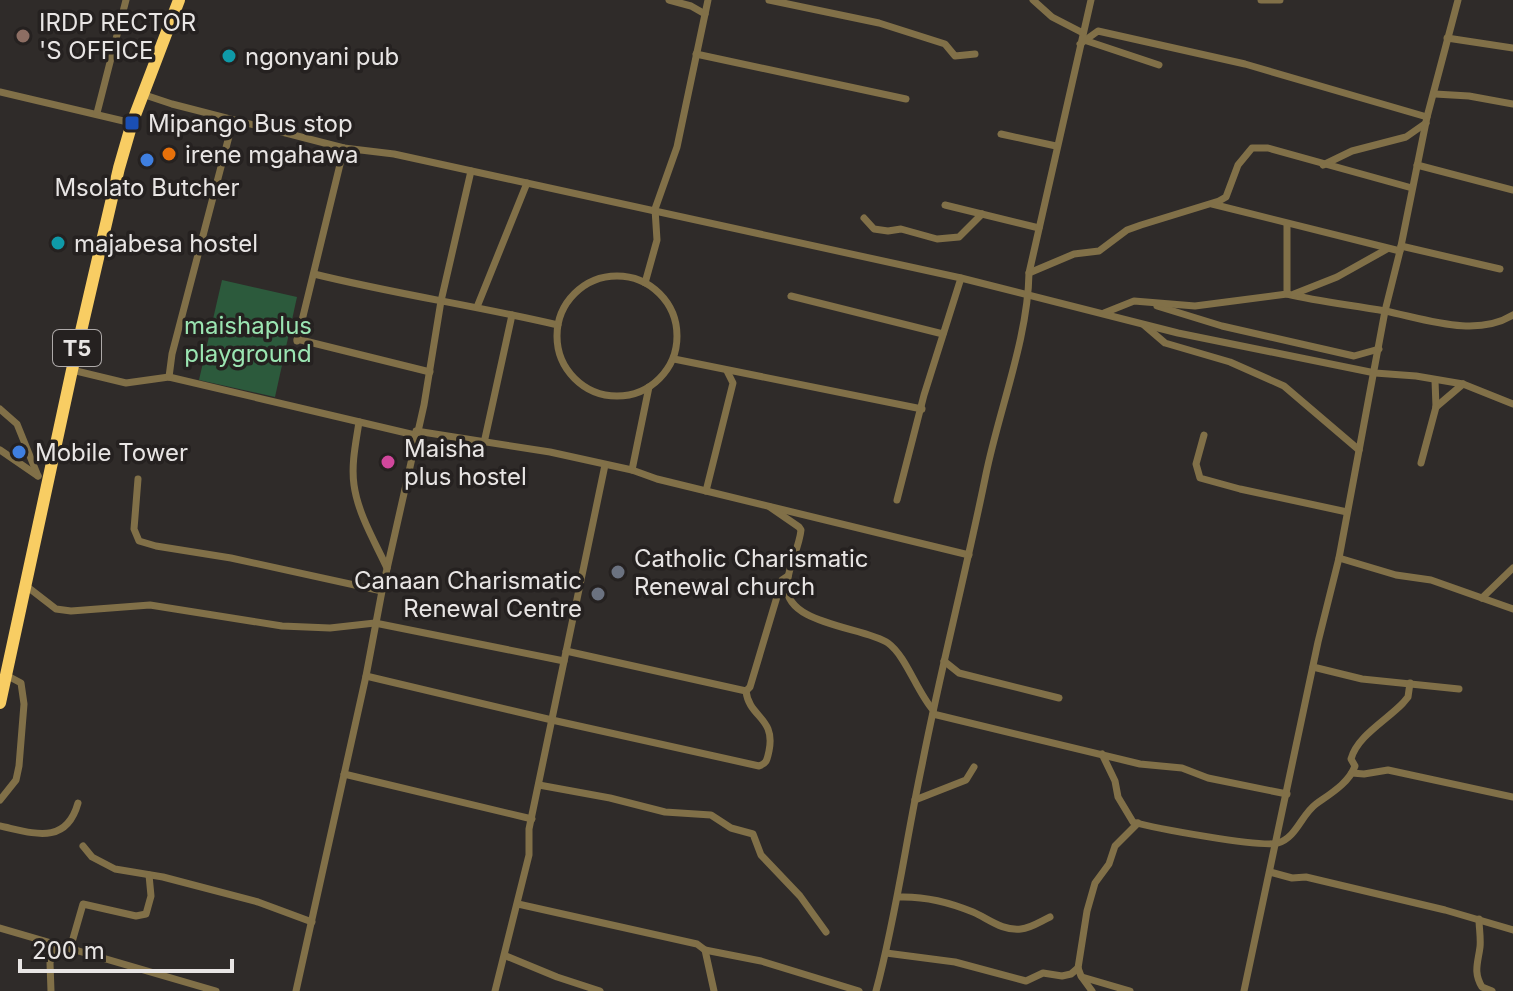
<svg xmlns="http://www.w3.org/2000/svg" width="1513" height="991" font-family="Inter,sans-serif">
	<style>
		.green { fill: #2c5a3c }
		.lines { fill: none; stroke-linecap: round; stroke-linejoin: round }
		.street { stroke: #817048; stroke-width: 7 }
		.highway { stroke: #f8cd63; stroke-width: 12 }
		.education-dot { fill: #8d6e63; stroke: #252120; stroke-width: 3 }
		.culture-dot { fill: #0f9aa8; stroke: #252120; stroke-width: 3 }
		.transit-dot { fill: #1a4fb4; stroke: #252120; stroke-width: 3 }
		.food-dot { fill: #e8710a; stroke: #252120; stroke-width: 3 }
		.shop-dot { fill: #3f7fe0; stroke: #252120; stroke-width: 3 }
		.hotel-dot { fill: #d1479c; stroke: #252120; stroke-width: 3 }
		.worship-dot { fill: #6b7280; stroke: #252120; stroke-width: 3 }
		.labels { text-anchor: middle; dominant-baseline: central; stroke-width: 7; stroke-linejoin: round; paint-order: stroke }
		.shield { fill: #252120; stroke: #aeaaa9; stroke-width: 2 }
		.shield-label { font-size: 22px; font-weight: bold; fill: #e8e5e4 }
		.poi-label { font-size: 24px; fill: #e8e5e4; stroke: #252120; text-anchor: start }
		.park-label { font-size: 24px; fill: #9be5b2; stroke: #252120 }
	</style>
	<rect width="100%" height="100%" fill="#2f2b29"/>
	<polygon class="green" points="222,280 297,297 275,397 199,380"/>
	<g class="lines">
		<g class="street">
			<polyline points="669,0 691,6 705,14"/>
			<polyline points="769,0 879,23 945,44 955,56 975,54"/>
			<polyline points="1033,0 1052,17 1083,33"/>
			<polyline points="1261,0 1280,0"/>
			<polyline points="1447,38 1513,48"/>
			<polyline points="1087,41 1159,65"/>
			<polyline points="1080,44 1098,31 1245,64 1427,117"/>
			<polyline points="696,54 906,99"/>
			<polyline points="0,92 132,123"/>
			<polyline points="1435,94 1469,96 1513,104"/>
			<polyline points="145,95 172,104 344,148 394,154 961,278 1178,333 1375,373 1416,376 1463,384 1513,404"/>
			<polyline points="97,113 126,0"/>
			<polyline points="1001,134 1056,146"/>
			<polyline points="1323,165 1352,151 1406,137 1426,123"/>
			<polyline points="1417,165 1513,190"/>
			<polyline points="1212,204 1400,251"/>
			<polyline points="945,205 1039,228"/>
			<polyline points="864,218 874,229 888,231 901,229 937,239 959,237 982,214"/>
			<polyline points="1401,246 1500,269"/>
			<polyline points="1029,273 1074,254 1099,251 1127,230 1141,225 1219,201 1226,197 1238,165 1252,148 1268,148 1412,188"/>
			<path d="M 314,274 C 395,294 477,306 558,325"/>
			<circle cx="617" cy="336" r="60"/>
			<polyline points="645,283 657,240 655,209 677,147 708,0"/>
			<path d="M 1287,294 C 1320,302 1353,305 1385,311 C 1425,319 1476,338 1513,315"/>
			<polyline points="1294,294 1337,277 1387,249"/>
			<polyline points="791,296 943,334"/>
			<polyline points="1157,306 1222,326 1354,356 1379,349"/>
			<polyline points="477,307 527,183"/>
			<polyline points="1104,313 1134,301 1195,306 1287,294 1287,224"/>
			<polyline points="1144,325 1165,343 1230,362 1284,386 1359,450"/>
			<polyline points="297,339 430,372"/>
			<polyline points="297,341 344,148"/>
			<polyline points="674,359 922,409"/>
			<polyline points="72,370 126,383 169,377 415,435"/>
			<polyline points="169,377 172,354 233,121"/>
			<polyline points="1436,407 1463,384"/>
			<polyline points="0,409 17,424 38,476"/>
			<path d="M 359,422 C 356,442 351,464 354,485 C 358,514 375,542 387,568"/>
			<polyline points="416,431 550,452 632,470 657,479 969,555"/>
			<polyline points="1204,435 1196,464 1200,478 1240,489 1347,512"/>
			<polyline points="484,443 512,315"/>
			<polyline points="0,450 38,476"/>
			<polyline points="1421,463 1436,407 1435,380"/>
			<polyline points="632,470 649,387"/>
			<polyline points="138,479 134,529 139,541 156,546 231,558 382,591"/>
			<polyline points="706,491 733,383 727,371"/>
			<polyline points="897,500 924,395 961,278"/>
			<path d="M 770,507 L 799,527 L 801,530 C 799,549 788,566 787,585 C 784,625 865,627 888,643 C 906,656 917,692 933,710"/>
			<polyline points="1339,558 1396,575 1431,580 1513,609"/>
			<polyline points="25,585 56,609 71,611 150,605 282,626 330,628 375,623 564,661"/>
			<polyline points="1482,598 1513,568"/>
			<polyline points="566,651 746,691 750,687 782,580 788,576"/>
			<polyline points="944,661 959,673 1059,698"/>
			<polyline points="1313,667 1362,679 1459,689"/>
			<path d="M 366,676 L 552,720 L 759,766 C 767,763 767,760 769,751 C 776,717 749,718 746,691"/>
			<polyline points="933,714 1140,764 1182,768 1208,778 1287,794"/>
			<path d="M 1102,754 L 1115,781 L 1118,797 L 1133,822 C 1153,828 1262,848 1278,843 C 1297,837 1301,815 1316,804 C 1330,794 1349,783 1355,766 L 1351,759 C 1357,736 1387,720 1403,703 L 1408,697 L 1410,683"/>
			<polyline points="1352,773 1364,774 1388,770 1513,797"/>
			<polyline points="344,774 532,819"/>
			<polyline points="539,785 610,798 665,812 711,815 731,828 753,834 761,855 800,896 826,932"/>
			<polyline points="0,800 16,780 19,766 24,704 21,683 6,675"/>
			<polyline points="915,800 966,780 974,767"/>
			<path d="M 0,826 C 33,833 66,846 78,803"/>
			<polyline points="83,846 92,857 115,869 163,877 258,902 312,922"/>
			<polyline points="1270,872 1292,878 1306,877 1445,910 1513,930"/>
			<path d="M 898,897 C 924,896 949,902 973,912 C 989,919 1002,931 1021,929 C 1031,928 1041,921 1050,917"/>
			<polyline points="518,904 697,944 705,950 714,991"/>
			<path d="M 1479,919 C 1479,928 1481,938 1480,947 C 1478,963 1473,972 1482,987 L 1492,991"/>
			<polyline points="0,928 216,991"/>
			<polyline points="70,949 83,904 136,916 146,914 151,896 149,875"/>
			<polyline points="705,950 761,961 859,991"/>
			<polyline points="886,953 955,962 1026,981 1043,973 1062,976 1071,974 1078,968"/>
			<polyline points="506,956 557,977 600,991"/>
			<polyline points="1082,977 1130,991"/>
			<polyline points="51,991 50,963 54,945"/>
			<polyline points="296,991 366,676 382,591 424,405 441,301 471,171"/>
			<polyline points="495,991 529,855 529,829 605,465"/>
			<path d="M 876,991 C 896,917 906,840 922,765 C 941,668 966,572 986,474 C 999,410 1028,338 1029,273 L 1091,0"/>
			<polyline points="1092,991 1081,976 1078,968 1087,911 1095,883 1109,864 1115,846 1138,823"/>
			<polyline points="1244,991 1318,642 1339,558 1385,311 1400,251 1427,117 1458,0"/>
		</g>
		<polyline class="highway" points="0,703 72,370 119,168 132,123 179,0"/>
	</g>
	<circle class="education-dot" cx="23" cy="36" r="8"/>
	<g class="culture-dot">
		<circle cx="229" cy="56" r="8"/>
		<circle cx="58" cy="243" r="8"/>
	</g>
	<rect class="transit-dot" x="124" y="115" width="16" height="16" rx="4"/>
	<circle class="food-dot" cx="169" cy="154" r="8"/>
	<g class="shop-dot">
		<circle cx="147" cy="160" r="8"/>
		<circle cx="19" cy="452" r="8"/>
	</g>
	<circle class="hotel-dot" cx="388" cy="462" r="8"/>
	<g class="worship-dot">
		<circle cx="618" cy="572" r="8"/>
		<circle cx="598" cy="594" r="8"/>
	</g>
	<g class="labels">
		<rect class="shield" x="53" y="330" width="48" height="36" rx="6"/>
		<g class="shield-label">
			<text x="77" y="348">T5</text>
		</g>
		<g class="poi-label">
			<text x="39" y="22">IRDP RECTOR<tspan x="39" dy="28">'S OFFICE</tspan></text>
			<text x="245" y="56">ngonyani pub</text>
			<text x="148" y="123">Mipango Bus stop</text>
			<text x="185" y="154">irene mgahawa</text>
			<text x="147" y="187" text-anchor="middle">Msolato Butcher</text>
			<text x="74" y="243">majabesa hostel</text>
			<text x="404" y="448">Maisha<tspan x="404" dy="28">plus hostel</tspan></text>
			<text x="35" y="452">Mobile Tower</text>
			<text x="634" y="558">Catholic Charismatic<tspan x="634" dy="28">Renewal church</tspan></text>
			<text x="582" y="580" text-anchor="end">Canaan Charismatic<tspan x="582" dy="28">Renewal Centre</tspan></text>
		</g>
		<g class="park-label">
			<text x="248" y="325">maishaplus<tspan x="248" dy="28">playground</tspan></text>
		</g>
	</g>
	<path d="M20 959v12h212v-12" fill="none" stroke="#e8e5e4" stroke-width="4"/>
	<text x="32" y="959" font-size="24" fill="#e8e5e4" stroke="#252120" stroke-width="6" paint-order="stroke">200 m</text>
</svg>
